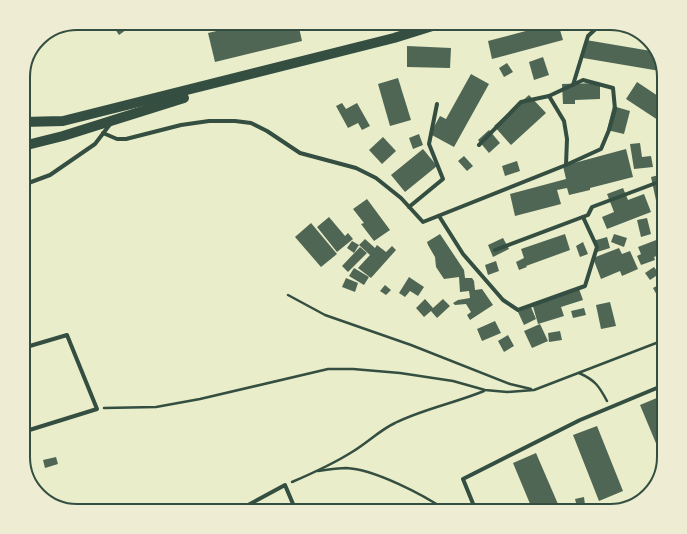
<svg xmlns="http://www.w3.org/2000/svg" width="687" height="534" font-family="'Work Sans',sans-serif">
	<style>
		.building { fill: #4f6655 }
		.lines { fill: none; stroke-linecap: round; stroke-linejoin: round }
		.path { stroke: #344e41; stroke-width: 2.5 }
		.minor { stroke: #344e41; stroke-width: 4 }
		.primary { stroke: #344e41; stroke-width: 10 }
		.rim { fill: none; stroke: #344e41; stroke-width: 2 }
	</style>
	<rect width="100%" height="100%" fill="#e9edc9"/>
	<g class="building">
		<polygon points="111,23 133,23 134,24 119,35"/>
		<polygon points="251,23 298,23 302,41 215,62 208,33"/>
		<polygon points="556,23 558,23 563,40 492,59 488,41"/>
		<polygon points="586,40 657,52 661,64 660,71 583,58"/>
		<polygon points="407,46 451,48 450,68 407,67"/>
		<polygon points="543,57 549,75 534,80 529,62"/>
		<polygon points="507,63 513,72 504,77 499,68"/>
		<polygon points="471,74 489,84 454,147 430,134 440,116 446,119"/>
		<polygon points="398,78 411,120 390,126 378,84"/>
		<polygon points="637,82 664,100 664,124 626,99"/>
		<polygon points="600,83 600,99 575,100 575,104 563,104 562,84"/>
		<polygon points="529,95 546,113 511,145 494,126"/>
		<polygon points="342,103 346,109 357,103 370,126 362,130 358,123 348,128 336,106"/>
		<polygon points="613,106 630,111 624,134 607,130"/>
		<polygon points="489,130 500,143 489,153 478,140"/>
		<polygon points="419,134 423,145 413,149 409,138"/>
		<polygon points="383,137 396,151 382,164 369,150"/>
		<polygon points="640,143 642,157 651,156 653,167 634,169 630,144"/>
		<polygon points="423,149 437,166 405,192 391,175"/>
		<polygon points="626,149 633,177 590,188 590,190 569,195 567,188 557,190 561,204 515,216 510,194 566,179 563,166"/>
		<polygon points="464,156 473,166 467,171 458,161"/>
		<polygon points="517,161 520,171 505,176 502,166"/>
		<polygon points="663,174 664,204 657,205 651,177"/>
		<polygon points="623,188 628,200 644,194 651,212 607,229 602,217 614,212 607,194"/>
		<polygon points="367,199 390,230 374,241 361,224 364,223 353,209"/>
		<polygon points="329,217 345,236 348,233 353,239 337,252 317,227"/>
		<polygon points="647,218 651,234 641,237 637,220"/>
		<polygon points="311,223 337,254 321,267 295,237"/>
		<polygon points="440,234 464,270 465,278 472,278 474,281 475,290 482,289 493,305 470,320 467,315 471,312 466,304 455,305 453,303 458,300 470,298 469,291 460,292 459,277 444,279 436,267 435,257 428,245 427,242"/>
		<polygon points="565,234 570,250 526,266 527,267 519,270 516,262 524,258 521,249"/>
		<polygon points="614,234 627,238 624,247 611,242"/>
		<polygon points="607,237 610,248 597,252 593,241"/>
		<polygon points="664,237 664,253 654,257 655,260 641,265 637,256 641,254 638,247"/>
		<polygon points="503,238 509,249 493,257 488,245"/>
		<polygon points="365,239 375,248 377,245 386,252 392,246 396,250 371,278 358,268 370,255 359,245"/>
		<polygon points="352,241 359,245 354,253 347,248"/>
		<polygon points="583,242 588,254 580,257 576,246"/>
		<polygon points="360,247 367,253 348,272 342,266"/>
		<polygon points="619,248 622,254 630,251 638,269 622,276 620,271 601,279 593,258"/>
		<polygon points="496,261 499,271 488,275 485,265"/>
		<polygon points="654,267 659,274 650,280 645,273"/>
		<polygon points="354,268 369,277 364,285 349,276"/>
		<polygon points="409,277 424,287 418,296 410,291 405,297 399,293"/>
		<polygon points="346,278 358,283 355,292 342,287"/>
		<polygon points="664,282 664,308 653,288"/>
		<polygon points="385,285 391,290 386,295 380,291"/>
		<polygon points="579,289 583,300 561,307 564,316 538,324 532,303"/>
		<polygon points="425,299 433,308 443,299 450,306 437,318 431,311 424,317 416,308"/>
		<polygon points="610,302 616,326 601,329 596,305"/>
		<polygon points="531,307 536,319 524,325 518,312"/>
		<polygon points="584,308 586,315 573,318 571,311"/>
		<polygon points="495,321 501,333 482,341 477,329"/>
		<polygon points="540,324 548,341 532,348 524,331"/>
		<polygon points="560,331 562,340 549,342 548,333"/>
		<polygon points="508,335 514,346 504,352 498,341"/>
		<polygon points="664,395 664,457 663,460 640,405"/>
		<polygon points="597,426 623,491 599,501 573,435"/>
		<polygon points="536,453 561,511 533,511 513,463"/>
		<polygon points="56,457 58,464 45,468 43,460"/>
		<polygon points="584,497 585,505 577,507 575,499"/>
	</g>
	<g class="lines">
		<g class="path">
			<polyline points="288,295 325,315 411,345 510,384 531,389"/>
			<path d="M 579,373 C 595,380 599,386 607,401"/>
			<polyline points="104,408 156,407 200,399 328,369 353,369 400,373 453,381 485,390 507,392 534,390 664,340"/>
			<path d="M 318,471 C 327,470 337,468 346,468 C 374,469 424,495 447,511"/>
			<path d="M 292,482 C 313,473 333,464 352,452 C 367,443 380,430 395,423 C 423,409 455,403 484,391"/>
		</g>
		<g class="minor">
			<polyline points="573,85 588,36 602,23"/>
			<polyline points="549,96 564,121 567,139 566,165"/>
			<polyline points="103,133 117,139 126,139 181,125 209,121 235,121 251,123 267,131 300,153 356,168 376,178 401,198 423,222 566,165 601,149 609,130 615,109 613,88 583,80 549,96 521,102 479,145"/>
			<polyline points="23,185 50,175 95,144 111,123"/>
			<polyline points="409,207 443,179 429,144 437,104"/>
			<polyline points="439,216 463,254 503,300 518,310 585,286 597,247 583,217"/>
			<polyline points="495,250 588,215 592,207 664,180"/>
			<polyline points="23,432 97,409 67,335 23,348"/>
			<polyline points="237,511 285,485 296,511"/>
			<polyline points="476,511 463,479 580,420 664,385"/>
		</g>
		<g class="primary">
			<polyline points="23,122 63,121 394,38 442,23"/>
			<polyline points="23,146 63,136 184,98"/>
		</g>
	</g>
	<path d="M0 0H687V534H0ZM77 30H610A47 47 0 0 1 657 77V457A47 47 0 0 1 610 504H77A47 47 0 0 1 30 457V77A47 47 0 0 1 77 30Z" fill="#eeecd3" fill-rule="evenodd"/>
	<path class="rim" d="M77 30H610A47 47 0 0 1 657 77V457A47 47 0 0 1 610 504H77A47 47 0 0 1 30 457V77A47 47 0 0 1 77 30Z"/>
</svg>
